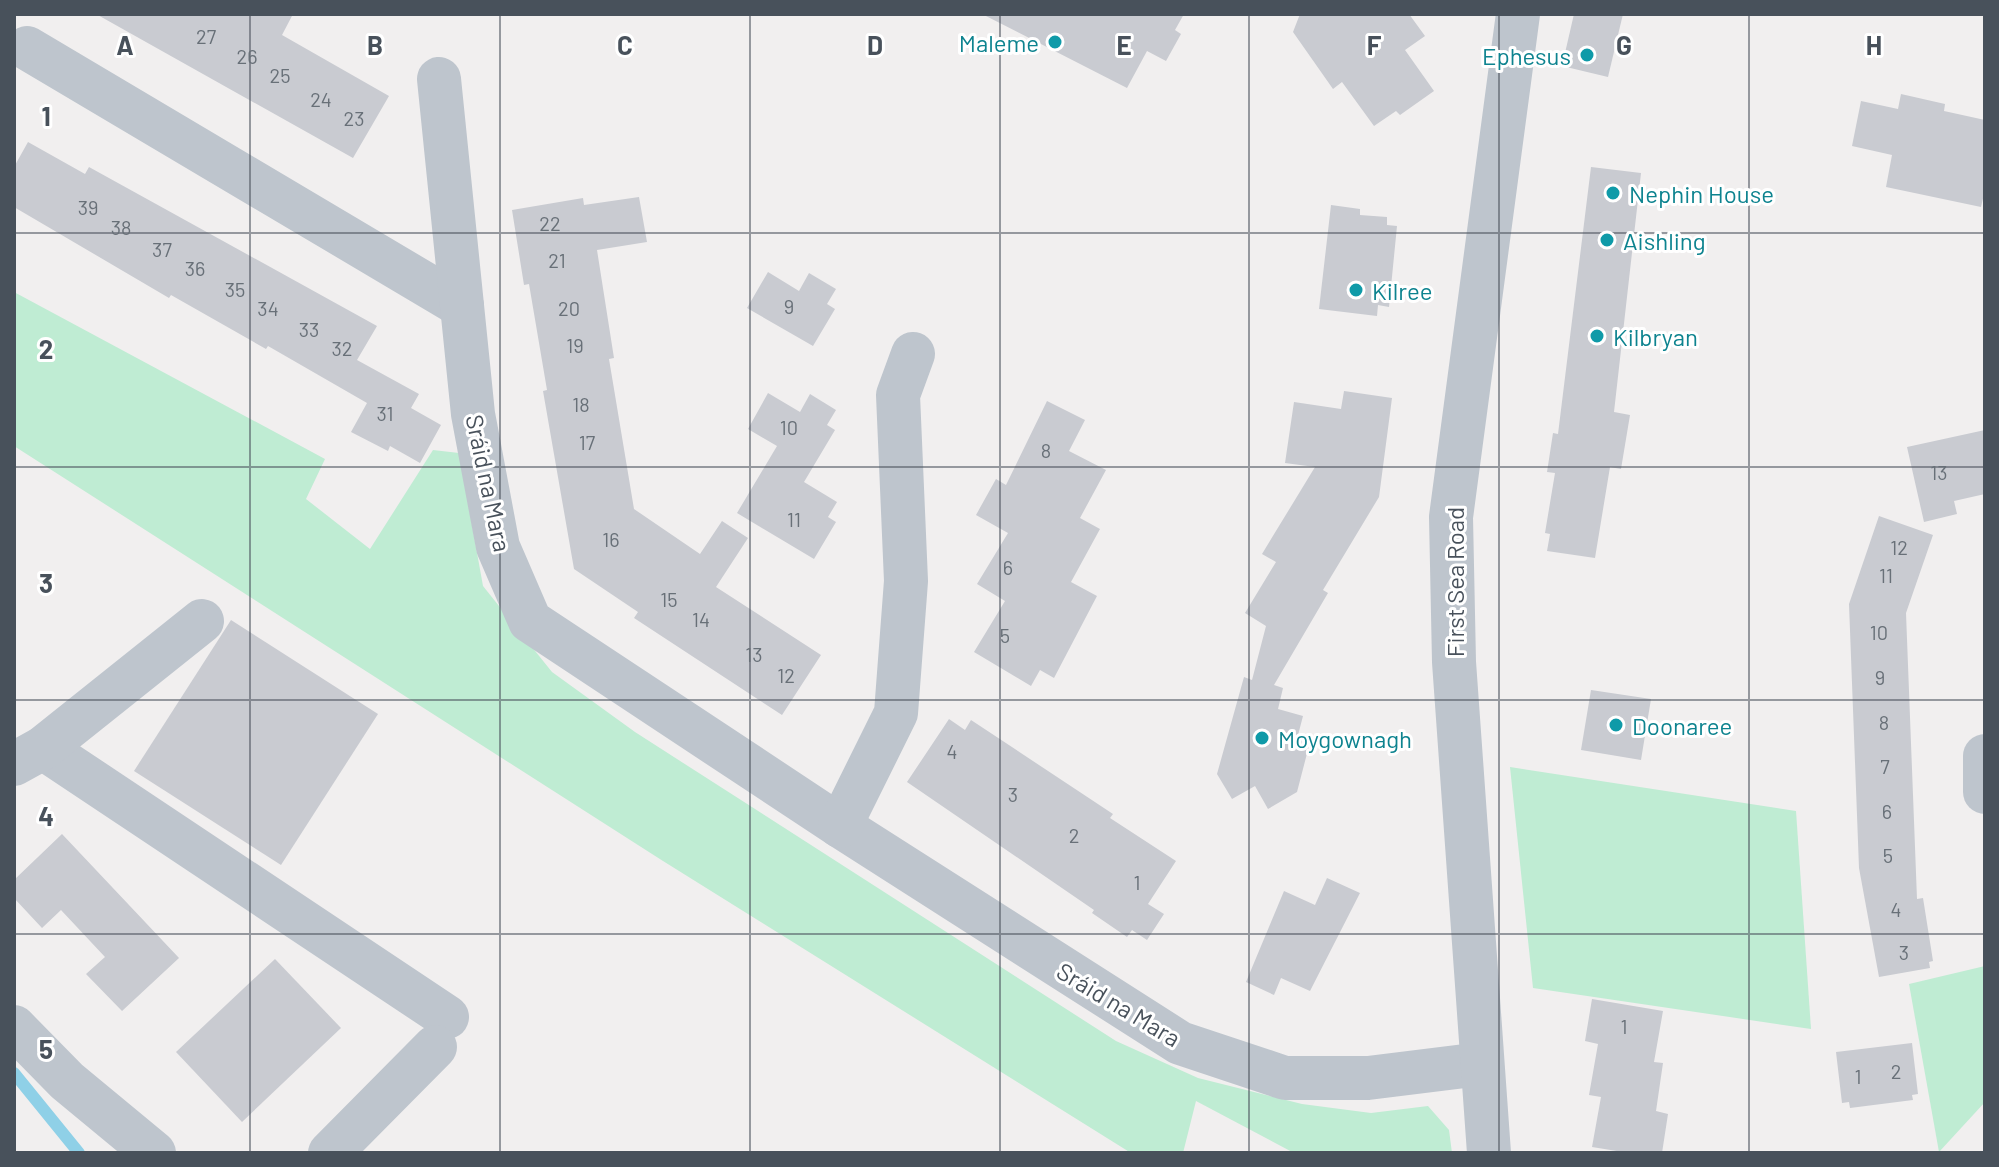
<svg xmlns="http://www.w3.org/2000/svg" width="1999" height="1167" font-family="Barlow,sans-serif">
	<style>
		.green { fill: #bfecd3 }
		.lines { fill: none; stroke-linecap: round; stroke-linejoin: round }
		.stream { stroke: #8fd0e7; stroke-width: 12 }
		.building { fill: #c9cbd1 }
		.minor { stroke: #bec5cd; stroke-width: 44 }
		.grid { fill: none; stroke: #48515b; stroke-width: 2; stroke-opacity: 0.55 }
		.culture-dot { fill: #0f9aa8; stroke: #fff; stroke-width: 3 }
		.labels { text-anchor: middle; dominant-baseline: central; stroke-width: 6; stroke-linejoin: round; paint-order: stroke }
		.number-label { font-size: 20px; fill: #687078 }
		.culture-label { font-size: 24px; fill: #0d838f; stroke: #fff; text-anchor: start }
		.street-label { font-size: 24px; fill: #48515b; stroke: #fff }
		.grid-label { font-size: 26px; text-anchor: middle; font-weight: bold; fill: #48515b; stroke: #fff; stroke-width: 6; stroke-linejoin: round; paint-order: stroke }
	</style>
	<rect width="100%" height="100%" fill="#f1efef"/>
	<g class="green">
		<polygon points="14,292 325,459 306,499 370,549 433,450 459,453 483,586 552,672 635,732 1116,1041 1198,1078 1302,1104 1371,1113 1428,1106 1449,1130 1452,1153 1294,1153 1196,1101 1183,1153 1131,1153 663,861 14,446"/>
		<polygon points="1510,767 1796,811 1811,1029 1533,988"/>
		<polygon points="1985,966 1985,1102 1939,1152 1909,984"/>
	</g>
	<g class="lines">
		<polyline class="stream" points="14,1073 79,1153"/>
	</g>
	<g class="building">
		<polygon points="96,14 293,14 282,35 389,96 353,158"/>
		<polygon points="982,14 1184,14 1175,30 1181,34 1166,61 1147,51 1127,88"/>
		<polygon points="1300,14 1409,14 1425,36 1405,50 1434,91 1400,115 1396,111 1374,126 1342,82 1333,89 1293,32"/>
		<polygon points="1574,14 1623,14 1608,77 1562,66"/>
		<polygon points="1901,94 1945,104 1944,111 1985,120 1985,190 1981,207 1886,187 1892,155 1852,146 1861,101 1898,109"/>
		<polygon points="28,142 85,174 89,167 377,326 357,360 419,394 411,408 441,425 420,463 390,446 388,451 351,432 367,403 268,346 266,349 171,295 169,298 14,207 14,167"/>
		<polygon points="1591,167 1641,173 1614,412 1630,415 1621,469 1610,467 1595,558 1547,551 1550,534 1545,533 1555,473 1547,472 1553,433 1558,434"/>
		<polygon points="639,197 647,242 597,250 614,358 609,359 634,509 700,554 722,521 748,538 716,587 821,655 782,715 634,618 638,612 574,569 543,391 547,390 529,284 524,285 512,210 583,198 584,205"/>
		<polygon points="1331,205 1360,209 1360,215 1387,217 1387,225 1397,226 1389,307 1378,305 1377,316 1319,309"/>
		<polygon points="768,272 799,291 809,273 836,289 827,304 835,309 813,346 747,308"/>
		<polygon points="1344,391 1392,398 1379,497 1323,590 1328,593 1274,685 1283,688 1278,709 1303,716 1297,739 1310,742 1297,792 1268,809 1255,786 1232,799 1217,774 1244,677 1252,680 1266,626 1245,613 1276,562 1262,554 1315,467 1285,463 1294,402 1341,409"/>
		<polygon points="768,393 800,412 810,394 836,410 827,425 835,430 804,482 837,502 828,517 836,522 814,559 737,513 777,446 748,429"/>
		<polygon points="1047,401 1085,420 1069,451 1106,470 1080,518 1100,529 1071,582 1097,596 1054,678 1040,670 1031,686 974,652 1005,601 977,584 1008,533 976,515 996,479 1006,485"/>
		<polygon points="1985,430 1985,494 1954,501 1957,514 1924,522 1907,447"/>
		<polygon points="1879,516 1933,535 1906,613 1917,899 1923,898 1933,961 1929,962 1930,968 1879,977 1859,868 1849,604"/>
		<polygon points="231,620 378,714 281,865 134,771"/>
		<polygon points="1591,690 1651,699 1641,760 1581,750"/>
		<polygon points="949,719 965,730 971,720 1113,814 1110,818 1176,861 1148,904 1164,914 1147,940 1132,930 1127,937 1092,913 1094,910 907,782"/>
		<polygon points="62,834 179,958 122,1011 86,974 105,957 61,910 42,928 14,898 14,880"/>
		<polygon points="1327,878 1360,893 1310,991 1281,978 1274,995 1246,982 1284,891 1315,905"/>
		<polygon points="275,959 341,1028 242,1122 176,1052"/>
		<polygon points="1592,999 1663,1011 1654,1062 1663,1063 1656,1111 1668,1114 1662,1153 1629,1153 1592,1147 1601,1097 1589,1095 1598,1044 1585,1041"/>
		<polygon points="1912,1043 1918,1094 1912,1095 1913,1100 1850,1108 1849,1102 1842,1103 1836,1052"/>
	</g>
	<g class="lines">
		<g class="minor">
			<polyline points="27,48 462,306"/>
			<polyline points="439,79 473,414 498,547 530,621 840,826 1180,1043 1285,1078 1368,1078 1481,1064"/>
			<polyline points="43,748 447,1017"/>
			<polyline points="1985,756 1985,792"/>
			<polyline points="14,764 43,748 202,621"/>
			<polyline points="840,826 896,713 906,581 898,395 913,354"/>
			<polyline points="14,1027 67,1081 154,1153"/>
			<polyline points="330,1153 435,1047"/>
			<polyline points="1489,1153 1454,662 1451,517 1518,14"/>
		</g>
	</g>
	<path class="grid" d="M 250,14 L 250,1153M 500,14 L 500,1153M 750,14 L 750,1153M 1000,14 L 1000,1153M 1249,14 L 1249,1153M 1499,14 L 1499,1153M 1749,14 L 1749,1153M 14,233 L 1985,233M 14,467 L 1985,467M 14,700 L 1985,700M 14,934 L 1985,934"/>
	<g class="culture-dot">
		<circle cx="1055" cy="42" r="8"/>
		<circle cx="1587" cy="55" r="8"/>
		<circle cx="1613" cy="193" r="8"/>
		<circle cx="1607" cy="240" r="8"/>
		<circle cx="1356" cy="290" r="8"/>
		<circle cx="1597" cy="336" r="8"/>
		<circle cx="1616" cy="725" r="8"/>
		<circle cx="1262" cy="738" r="8"/>
	</g>
	<g class="labels">
		<g class="number-label">
			<text x="206" y="36">27</text>
			<text x="247" y="56">26</text>
			<text x="280" y="75">25</text>
			<text x="321" y="99">24</text>
			<text x="354" y="118">23</text>
			<text x="88" y="207">39</text>
			<text x="550" y="223">22</text>
			<text x="121" y="227">38</text>
			<text x="162" y="249">37</text>
			<text x="557" y="260">21</text>
			<text x="195" y="268">36</text>
			<text x="235" y="289">35</text>
			<text x="789" y="306">9</text>
			<text x="268" y="308">34</text>
			<text x="569" y="308">20</text>
			<text x="309" y="329">33</text>
			<text x="575" y="345">19</text>
			<text x="342" y="348">32</text>
			<text x="581" y="404">18</text>
			<text x="385" y="413">31</text>
			<text x="789" y="427">10</text>
			<text x="587" y="442">17</text>
			<text x="1046" y="450">8</text>
			<text x="1939" y="472">13</text>
			<text x="794" y="519">11</text>
			<text x="611" y="539">16</text>
			<text x="1899" y="547">12</text>
			<text x="1008" y="567">6</text>
			<text x="1886" y="575">11</text>
			<text x="669" y="599">15</text>
			<text x="701" y="619">14</text>
			<text x="1879" y="632">10</text>
			<text x="1005" y="635">5</text>
			<text x="754" y="654">13</text>
			<text x="786" y="675">12</text>
			<text x="1880" y="677">9</text>
			<text x="1884" y="722">8</text>
			<text x="952" y="751">4</text>
			<text x="1885" y="766">7</text>
			<text x="1013" y="794">3</text>
			<text x="1887" y="811">6</text>
			<text x="1074" y="835">2</text>
			<text x="1888" y="855">5</text>
			<text x="1137" y="882">1</text>
			<text x="1896" y="909">4</text>
			<text x="1904" y="952">3</text>
			<text x="1624" y="1026">1</text>
			<text x="1896" y="1071">2</text>
			<text x="1858" y="1076">1</text>
		</g>
		<g class="culture-label">
			<text x="1039" y="42" text-anchor="end">Maleme</text>
			<text x="1571" y="55" text-anchor="end">Ephesus</text>
			<text x="1629" y="193">Nephin House</text>
			<text x="1623" y="240">Aishling</text>
			<text x="1372" y="290">Kilree</text>
			<text x="1613" y="336">Kilbryan</text>
			<text x="1632" y="725">Doonaree</text>
			<text x="1278" y="738">Moygownagh</text>
		</g>
		<g class="street-label">
			<text transform="translate(489 483) rotate(78)">Sráid na Mara</text>
			<text transform="translate(1454 582) rotate(-90)">First Sea Road</text>
			<text transform="translate(1119 1004) rotate(31)">Sráid na Mara</text>
		</g>
	</g>
	<g class="grid-label">
		<text x="125" y="55">A</text>
		<text x="375" y="55">B</text>
		<text x="625" y="55">C</text>
		<text x="875" y="55">D</text>
		<text x="1124" y="55">E</text>
		<text x="1374" y="55">F</text>
		<text x="1624" y="55">G</text>
		<text x="1874" y="55">H</text>
		<text x="46" y="126">1</text>
		<text x="46" y="359">2</text>
		<text x="46" y="593">3</text>
		<text x="46" y="826">4</text>
		<text x="46" y="1059">5</text>
	</g>
	<rect width="1999" height="1167" fill="none" stroke="#48515b" stroke-width="32"/>
</svg>
